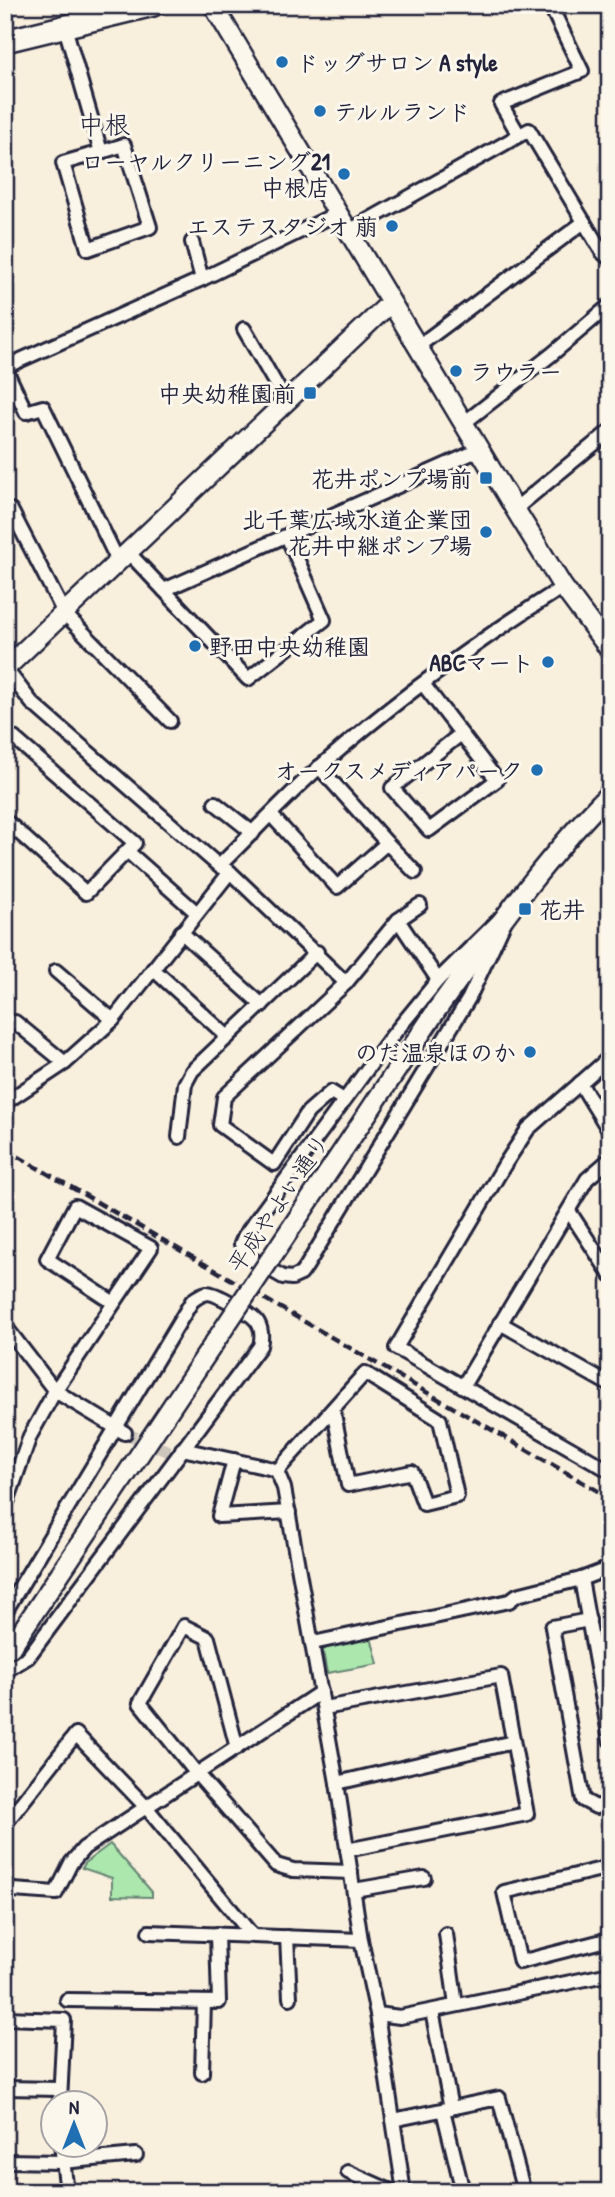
<svg xmlns="http://www.w3.org/2000/svg" width="615" height="2197" font-family="'Patrick Hand','Klee One',sans-serif">
	<style>
		.green { fill: #ace8ae; stroke: #678574; stroke-width: 2 }
		.lines { fill: none; stroke-linecap: round; stroke-linejoin: round }
		.street-tunnel { stroke: #cdc6bd; stroke-width: 12; stroke-dasharray: 12 6; stroke-linecap: butt }
		.street-casing { stroke: #22223b; stroke-width: 18 }
		.secondary-casing { stroke: #22223b; stroke-width: 23 }
		.primary-casing { stroke: #22223b; stroke-width: 26 }
		.street { stroke: #fbf7ec; stroke-width: 12 }
		.secondary { stroke: #fbf7ec; stroke-width: 18 }
		.primary { stroke: #fbf7ec; stroke-width: 21 }
		.rail { stroke: #22223b; stroke-width: 4.5; stroke-dasharray: 10 5; stroke-linecap: butt }
		.secondary-bridge-casing { stroke: #22223b; stroke-width: 23; stroke-linecap: butt }
		.secondary-bridge { stroke: #fbf7ec; stroke-width: 18 }
		.poi-dot { fill: #1f6fb2; stroke: #fbf7ec; stroke-width: 2.5 }
		.labels { text-anchor: middle; dominant-baseline: central; stroke-width: 6; stroke-linejoin: round; paint-order: stroke }
		.poi-label { font-size: 23px; font-weight: bold; fill: #22223b; stroke: #fbf7ec; text-anchor: end }
		.street-label { font-size: 23px; fill: #22223b; stroke: #fbf7ec }
		.quarter-label { font-size: 26px; fill: #22223b; stroke: #fbf7ec }
	</style>
	<rect width="100%" height="100%" fill="#f8efdd"/>
	<filter id="ink" filterUnits="userSpaceOnUse"><feTurbulence type="fractalNoise" baseFrequency=".0143" numOctaves="2"/><feDisplacementMap in="SourceGraphic" scale="14" xChannelSelector="R" yChannelSelector="G"/><feConvolveMatrix kernelMatrix="1 2 1 2 8 2 1 2 1" color-interpolation-filters="sRGB"/></filter>
	<g filter="url(#ink)">
		<g class="green">
			<polygon points="371,1637 378,1664 327,1673 323,1651 326,1648"/>
			<polygon points="110,1844 152,1892 152,1897 112,1896 112,1878 82,1868 86,1862"/>
		</g>
		<g class="lines">
			<polyline class="street-tunnel" points="125,1433 177,1455"/>
			<defs>
				<g id="street">
					<polyline points="65,27 101,152 124,145 150,227 88,249 63,163 101,152"/>
					<polyline points="519,135 501,104 582,71 550,5"/>
					<polyline points="347,232 529,130 602,252 610,259"/>
					<polyline points="192,242 202,279"/>
					<polyline points="244,329 286,402"/>
					<polyline points="417,347 584,222"/>
					<polyline points="5,367 202,279 336,214"/>
					<polyline points="5,368 26,412 43,407 118,561"/>
					<polyline points="464,423 551,355 610,305"/>
					<polyline points="515,509 610,431"/>
					<polyline points="11,510 64,613 170,721"/>
					<polyline points="128,552 248,679 324,620 287,536"/>
					<polyline points="164,590 479,450"/>
					<polyline points="5,668 32,703 219,866 230,872 346,983"/>
					<polyline points="423,684 497,780 429,830 392,788 461,734"/>
					<polyline points="5,747 14,738 135,843 86,893 5,820"/>
					<polyline points="215,803 253,833"/>
					<polyline points="271,815 337,887 387,843 319,767"/>
					<polyline points="387,843 415,872"/>
					<polyline points="127,851 197,913"/>
					<path d="M 219,866 C 253,833 286,796 322,765 C 397,699 479,640 563,587"/>
					<polygon points="511,908 469,998 306,1267 301,1274 292,1278 283,1277 248,1257 241,1244 245,1235 388,1041 438,980"/>
					<polyline points="398,920 438,980"/>
					<polyline points="181,932 262,1005"/>
					<polyline points="153,969 228,1037"/>
					<polyline points="56,971 113,1020"/>
					<polyline points="15,1022 65,1063"/>
					<polyline points="610,1057 528,1129 505,1164 396,1348 610,1471"/>
					<polyline points="580,1083 610,1132"/>
					<polyline points="9,1100 65,1063 113,1020 230,872"/>
					<polyline points="344,1100 331,1092 308,1112 274,1164 220,1125 224,1097 346,983 398,920 420,905"/>
					<polyline points="179,1137 185,1084 192,1071 317,952"/>
					<polyline points="569,1211 610,1274"/>
					<polyline points="500,1323 610,1385"/>
					<polyline points="5,1326 55,1391 125,1433"/>
					<polyline points="463,1386 587,1179 610,1159"/>
					<polyline points="182,1449 269,1468 277,1471 284,1488 337,1783 361,1940 377,2014 404,2192"/>
					<polyline points="234,1460 219,1516 289,1512"/>
					<polyline points="277,1471 365,1373 440,1420 457,1496 424,1504 412,1472 348,1485 333,1409"/>
					<polyline points="5,1508 30,1436 55,1391 151,1248 75,1206 47,1259 114,1303"/>
					<polyline points="581,1579 610,1740"/>
					<path d="M 5,1612 L 192,1301 C 197,1297 201,1294 207,1293 C 216,1293 249,1312 256,1320 C 262,1327 262,1338 260,1346 L 28,1657 L 5,1671"/>
					<polyline points="589,1620 552,1627 583,1800 596,1807 610,1803"/>
					<polyline points="313,1643 509,1601 517,1595 581,1579 610,1568"/>
					<polyline points="324,1708 501,1676 527,1814 347,1850"/>
					<polyline points="237,1748 208,1638 184,1626 140,1703 197,1774 276,1865 293,1870 351,1872"/>
					<polyline points="337,1783 513,1742"/>
					<polyline points="5,1824 76,1734 146,1807 252,1935"/>
					<polyline points="610,1867 504,1892 520,1962 610,1939"/>
					<polyline points="5,1885 13,1890 56,1893 71,1863 84,1848 321,1692"/>
					<polyline points="354,1890 424,1878"/>
					<polyline points="149,1932 361,1940"/>
					<polyline points="446,1934 456,2005"/>
					<polyline points="287,1937 290,1998"/>
					<polyline points="67,2000 219,2002 217,1934"/>
					<polyline points="432,2011 451,2108"/>
					<polyline points="377,2014 400,2017 610,1974"/>
					<polyline points="5,2018 64,2020 60,2102"/>
					<polyline points="202,2073 204,2002"/>
					<polyline points="5,2088 59,2089"/>
					<polyline points="443,2110 463,2192"/>
					<polyline points="393,2120 499,2098 524,2192"/>
					<polyline points="61,2144 67,2192"/>
					<polyline points="5,2161 62,2162 136,2155"/>
					<polyline points="348,2172 393,2192"/>
				</g>
				<g id="secondary">
					<polyline points="213,5 515,509 563,587 610,650"/>
					<polyline points="5,669 390,303"/>
					<path d="M 438,1008 C 492,934 545,858 610,793"/>
				</g>
				<polyline id="primary" points="5,41 153,5"/>
			</defs>
			<use href="#street" class="street-casing"/>
			<use href="#secondary" class="secondary-casing"/>
			<use href="#primary" class="primary-casing"/>
			<use href="#street" class="street"/>
			<use href="#secondary" class="secondary"/>
			<use href="#primary" class="primary"/>
			<polyline class="rail" points="5,1149 610,1498"/>
			<defs>
				<polyline id="secondary-bridge" points="11,1647 438,1008"/>
			</defs>
			<use href="#secondary-bridge" class="secondary-bridge-casing"/>
			<use href="#secondary-bridge" class="secondary-bridge"/>
		</g>
	</g>
	<g class="poi-dot">
		<circle cx="282" cy="62" r="7"/>
		<circle cx="320" cy="111" r="7"/>
		<circle cx="344" cy="174" r="7"/>
		<circle cx="392" cy="226" r="7"/>
		<circle cx="456" cy="371" r="7"/>
		<rect x="303" y="386" width="14" height="14" rx="3.5"/>
		<rect x="479" y="471" width="14" height="14" rx="3.5"/>
		<circle cx="486" cy="532" r="7"/>
		<circle cx="195" cy="646" r="7"/>
		<circle cx="548" cy="662" r="7"/>
		<circle cx="537" cy="770" r="7"/>
		<rect x="518" y="902" width="14" height="14" rx="3.5"/>
		<circle cx="530" cy="1052" r="7"/>
	</g>
	<g class="labels">
		<g class="poi-label">
			<text x="296" y="62" text-anchor="start">ドッグサロン A style</text>
			<text x="334" y="111" text-anchor="start">テルルランド</text>
			<text x="330" y="161">ローヤルクリーニング21<tspan x="330" dy="26">中根店</tspan></text>
			<text x="378" y="226">エステスタジオ 萠</text>
			<text x="470" y="371" text-anchor="start">ラウラー</text>
			<text x="296" y="393">中央幼稚園前</text>
			<text x="472" y="478">花井ポンプ場前</text>
			<text x="472" y="519">北千葉広域水道企業団<tspan x="472" dy="26">花井中継ポンプ場</tspan></text>
			<text x="209" y="646" text-anchor="start">野田中央幼稚園</text>
			<text x="534" y="662">ABCマート</text>
			<text x="523" y="770">オークスメディアパーク</text>
			<text x="539" y="909" text-anchor="start">花井</text>
			<text x="516" y="1052">のだ温泉ほのか</text>
		</g>
		<g class="street-label">
			<text transform="translate(278 1203) rotate(-56)">平成やよい通り</text>
		</g>
		<g class="quarter-label">
			<text x="104" y="124">中根</text>
		</g>
	</g>
	<rect width="615" height="2197" fill="none" stroke="#fbf7ec" stroke-width="28"/>
	<rect x="14" y="14" width="587" height="2169" fill="none" stroke="#22223b" stroke-width="2.5" filter="url(#ink)"/>
	<g transform="translate(74 2124)"><circle r="33" fill="#fbf7ec" stroke="#a4a2a5" stroke-width="2"/>
	<path d="M0-5L12 26L0 18L-12 26Z" fill="#1f6fb2"/>
	<text y="-10" font-size="19" font-weight="bold" text-anchor="middle" fill="#22223b">N</text>
	</g>
</svg>
